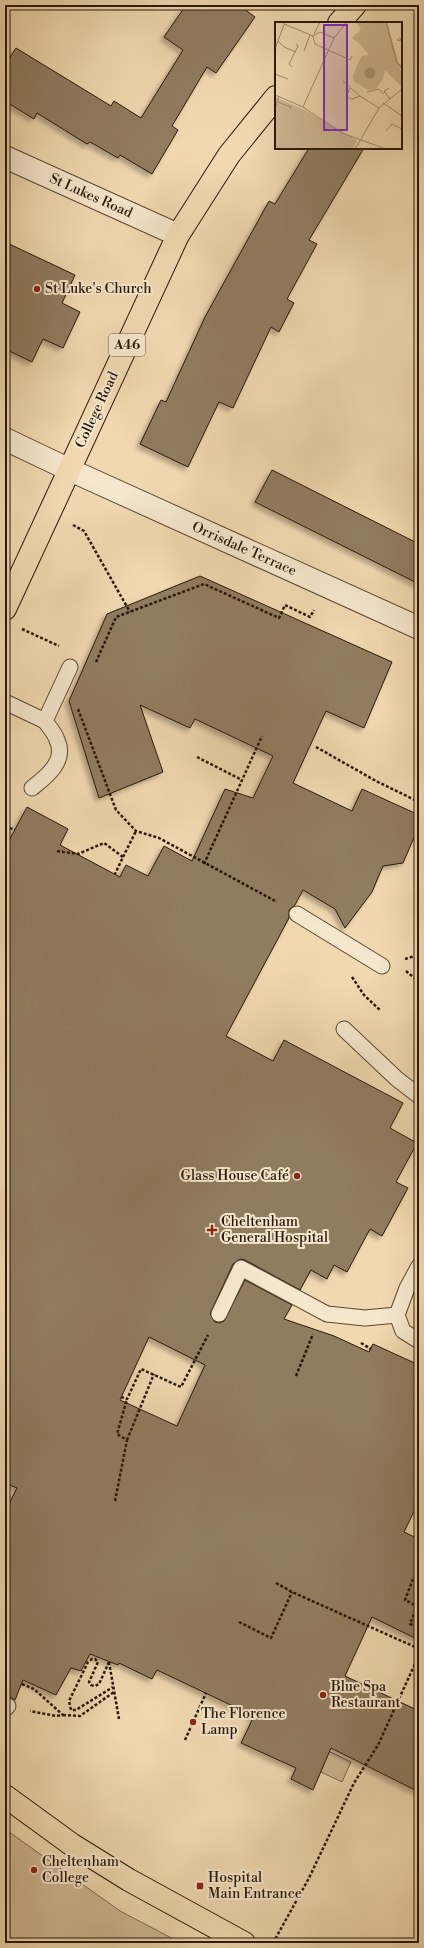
<svg xmlns="http://www.w3.org/2000/svg" width="424" height="1948" font-family="'Libre Bodoni',serif">
	<style>
		.green { fill: #ceb793; stroke: #7c684e }
		.building { fill: #907c5f; stroke: #291808; fill-rule: evenodd; filter: url(#shadow) }
		.lines { fill: none; stroke-linecap: round; stroke-linejoin: round }
		.service-casing { stroke: #5b4832; stroke-width: 17 }
		.minor-casing { stroke: #5b4832; stroke-width: 24 }
		.primary-casing { stroke: #291808; stroke-width: 24 }
		.trunk-casing { stroke: #291808; stroke-width: 24 }
		.path { stroke: #291808; stroke-width: 2.5; stroke-dasharray: 3 2; stroke-linecap: butt }
		.service { stroke: #f5e6cc; stroke-width: 15 }
		.minor { stroke: #f5e6cc; stroke-width: 22 }
		.primary { stroke: #f0d8b0; stroke-width: 22 }
		.trunk { stroke: #f0d8b0; stroke-width: 22 }
		.poi-dot { fill: #8f2418; stroke: #f5e6cc; stroke-width: 1.5 }
		.labels { text-anchor: middle; dominant-baseline: central; stroke-width: 4; stroke-linejoin: round; paint-order: stroke }
		.shield { fill: #f5e6cc; stroke: #665643; stroke-width: 1 }
		.shield-label { font-size: 13px; font-weight: bold; fill: #291808 }
		.street-label { font-size: 14px; fill: #291808; stroke: #f5e6cc }
		.poi-label { font-size: 14px; fill: #291808; stroke: #f5e6cc; text-anchor: start }
		.inset-river { fill: none; stroke: #ac9777; stroke-width: 2 }
		.inset-road { fill: none; stroke: #a08b6d; stroke-width: 1 }
		.view { fill: #7b2cbf; fill-opacity: 0.15; stroke: #7b2cbf; stroke-width: 2 }
		.inset-edge { fill: none; stroke: #291808; stroke-width: 2 }
	</style>
	<defs>
		<filter id="shadow"><feDropShadow dx="-3.5" dy="3.5" stdDeviation="2" flood-color="#0004"/></filter>
	</defs>
	<rect width="100%" height="100%" fill="#f0d8b0"/>
	<filter id="stains"><feTurbulence type="fractalNoise" baseFrequency=".005" numOctaves="4"/><feColorMatrix values="0 0 0 0 .2 0 0 0 0 .09 0 0 0 0 .02 0 0 0 .5 -.17"/></filter>
	<radialGradient id="worn" r=".72"><stop offset=".6" stop-color="#630" stop-opacity="0"/><stop offset="1" stop-color="#630" stop-opacity=".3"/></radialGradient>
	<g class="green">
		<polygon points="312,1743 351,1762 342,1782 302,1763"/>
		<polygon points="5,1829 120,1911 181,1943 5,1943"/>
	</g>
	<g class="building">
		<polygon points="186,5 239,5 255,17 216,73 207,67 172,126 178,130 152,174 120,155 118,158 90,142 87,144 37,113 34,119 5,101 5,65 16,48 111,106 114,101 141,118 183,50 164,37"/>
		<polygon points="309,148 364,148 309,240 317,244 287,299 294,303 279,332 271,327 233,408 219,402 188,467 140,444 161,400 166,402 205,317 269,201 275,204"/>
		<polygon points="5,242 75,275 62,303 80,312 63,348 43,339 32,362 5,349"/>
		<polygon points="272,470 419,544 419,584 255,502"/>
		<path d="M 200,576 L 392,662 L 364,728 L 326,711 L 293,783 L 352,811 L 362,789 L 419,815 L 419,826 L 403,863 L 383,866 L 372,892 L 345,928 L 335,909 L 303,890 L 295,905 L 289,910 L 289,918 L 226,1036 L 273,1061 L 284,1040 L 403,1103 L 390,1128 L 417,1143 L 396,1182 L 408,1188 L 382,1236 L 370,1229 L 347,1272 L 334,1265 L 327,1279 L 311,1270 L 300,1290 L 245,1260 L 240,1259 L 233,1264 L 210,1314 L 215,1322 L 220,1323 L 224,1321 L 245,1280 L 292,1305 L 284,1319 L 334,1336 L 369,1352 L 373,1344 L 419,1365 L 419,1501 L 404,1532 L 419,1539 L 419,1640 L 372,1617 L 345,1676 L 419,1711 L 419,1792 L 331,1748 L 313,1790 L 291,1779 L 296,1768 L 241,1743 L 254,1716 L 157,1670 L 152,1679 L 119,1663 L 118,1665 L 90,1654 L 81,1671 L 71,1668 L 56,1695 L 23,1680 L 15,1700 L 10,1697 L 5,1698 L 5,1512 L 17,1488 L 5,1483 L 5,848 L 27,807 L 68,829 L 60,845 L 120,877 L 126,865 L 148,876 L 164,846 L 192,861 L 225,789 L 253,798 L 273,756 L 195,719 L 190,728 L 140,705 L 163,772 L 99,798 L 69,701 L 107,614 ZM 149,1337 L 205,1365 L 177,1426 L 120,1400 Z"/>
	</g>
	<g class="lines">
		<defs>
			<g id="service">
				<polyline points="5,702 45,721"/>
				<path d="M 32,788 C 46,777 67,761 57,740 C 55,733 49,727 45,721 L 70,667"/>
				<polyline points="297,914 382,966"/>
				<polyline points="344,1029 397,1079 419,1096"/>
				<polyline points="419,1266 407,1288 397,1315 403,1331 419,1341"/>
				<polyline points="219,1314 241,1268 327,1314 365,1318 397,1315"/>
				<polyline points="5,1709 8,1706"/>
			</g>
			<g id="minor">
				<polyline points="5,157 178,235"/>
				<polyline points="5,439 70,470 419,628"/>
			</g>
			<g id="primary">
				<polyline points="339,23 355,5"/>
				<polyline points="5,609 178,235 229,155 276,97"/>
			</g>
			<polyline id="trunk" points="5,1796 71,1844 129,1880 244,1943"/>
		</defs>
		<use href="#service" class="service-casing"/>
		<use href="#minor" class="minor-casing"/>
		<use href="#primary" class="primary-casing"/>
		<use href="#trunk" class="trunk-casing"/>
		<g class="path">
			<polyline points="73,525 84,531 130,612"/>
			<polyline points="22,629 59,646"/>
			<polyline points="96,662 116,617 204,584 279,618 285,605 310,617 314,610"/>
			<polyline points="78,709 116,810 136,831 159,838 277,902"/>
			<polyline points="316,747 376,781 419,802"/>
			<polyline points="197,757 242,780"/>
			<polyline points="5,826 15,830"/>
			<polyline points="57,851 78,854 104,843 123,857 115,874"/>
			<polyline points="123,857 136,831"/>
			<polyline points="204,864 262,736"/>
			<polyline points="405,959 418,955"/>
			<polyline points="406,971 419,982"/>
			<polyline points="352,977 364,995 381,1011"/>
			<polyline points="416,1225 419,1224"/>
			<polyline points="361,1343 371,1349"/>
			<polyline points="296,1376 313,1334"/>
			<polyline points="121,1397 127,1399 141,1369 181,1387 208,1335"/>
			<polyline points="127,1440 154,1374"/>
			<polyline points="115,1501 127,1440 117,1434 127,1399"/>
			<polyline points="413,1579 405,1600 417,1606 410,1624 419,1628"/>
			<polyline points="276,1583 292,1592 415,1647"/>
			<polyline points="239,1622 271,1638 292,1592"/>
			<polyline points="419,1638 415,1647 419,1649"/>
			<polyline points="109,1662 99,1684 95,1686 91,1685 89,1682 98,1662 95,1659 92,1659 88,1662 69,1701 71,1710 76,1710 113,1687"/>
			<polyline points="109,1662 119,1719"/>
			<polyline points="22,1684 34,1689 63,1715 56,1716 30,1711"/>
			<polyline points="63,1715 80,1716 114,1692"/>
			<polyline points="185,1740 206,1693"/>
			<polyline points="273,1943 309,1878 354,1783 378,1745 419,1655"/>
		</g>
		<use href="#service" class="service"/>
		<use href="#minor" class="minor"/>
		<use href="#primary" class="primary"/>
		<use href="#trunk" class="trunk"/>
	</g>
	<g class="poi-dot">
		<circle cx="37" cy="289" r="4"/>
		<circle cx="297" cy="1176" r="4"/>
		<path d="M210 1224h4v4h4v4h-4v4h-4v-4h-4v-4h4z"/>
		<circle cx="323" cy="1695" r="4"/>
		<circle cx="193" cy="1722" r="4"/>
		<circle cx="34" cy="1870" r="4"/>
		<rect x="196" y="1882" width="8" height="8" rx="2"/>
	</g>
	<g class="labels">
		<rect class="shield" x="109" y="334" width="36" height="22" rx="3"/>
		<g class="shield-label">
			<text x="127" y="345">A46</text>
		</g>
		<g class="street-label">
			<text transform="translate(91 196) rotate(24)">St Lukes Road</text>
			<text transform="translate(97 410) rotate(-65)">College Road</text>
			<text transform="translate(244 549) rotate(24)">Orrisdale Terrace</text>
		</g>
		<g class="poi-label">
			<text x="45" y="289">St Luke's Church</text>
			<text x="289" y="1176" text-anchor="end">Glass House Café</text>
			<text x="221" y="1222">Cheltenham<tspan x="221" dy="16">General Hospital</tspan></text>
			<text x="331" y="1687">Blue Spa<tspan x="331" dy="16">Restaurant</tspan></text>
			<text x="201" y="1714">The Florence<tspan x="201" dy="16">Lamp</tspan></text>
			<text x="42" y="1862">Cheltenham<tspan x="42" dy="16">College</tspan></text>
			<text x="208" y="1878">Hospital<tspan x="208" dy="16">Main Entrance</tspan></text>
		</g>
	</g>
	<g transform="translate(275 22)">
		<rect width="127" height="127" fill="#f0d8b0"/>
		<path d="M 81,0 L 110,0 L 121,42 L 127,50 L 126,64 L 110,48 L 108,57 L 101,67 L 93,68 L 79,59 L 78,54 L 84,39 L 87,34 L 94,33 L 84,21 L 77,16 L 86,7 ZM 0,75 L 30,88 L 82,118 L 78,127 L 0,127 Z" fill="#ceb793"/>
		<path d="M89.5 51a5.5 5.5 0 1 1 11 0a5.5 5.5 0 1 1-11 0Z" fill="#ac9777"/>
		<path class="inset-river" d="M 111,0 L 122,41 L 127,46"/>
		<path class="inset-road" d="M 9,2 L 38,14M 39,12 L 45,0M 59,16 L 45,10 L 38,14 L 40,22 L 75,38 L 77,34M 125,16 L 122,18 L 125,19 L 127,14M 3,19 L 9,25 L 21,30M 0,27 L 10,0M 29,29 L 35,13M 17,45 L 14,42 L 23,24 L 21,22M 0,52 L 13,57M 68,59 L 85,74 L 104,86M 75,66 L 71,75 L 77,77 L 85,74M 114,66 L 109,69 L 115,77M 92,70 L 104,67 L 108,72 L 110,70M 0,73 L 28,85 L 67,111 L 111,127M 3,80 L 16,85 L 15,87M 108,81 L 127,94M 28,85 L 59,16 L 72,0M 0,87 L 4,74M 111,109 L 117,102 L 127,107M 80,127 L 104,86 L 127,67"/>
		<path class="view" d="M 49,3 L 72,3 L 72,108 L 49,108 Z"/>
		<rect width="127" height="127" class="inset-edge"/>
	</g>
	<rect width="424" height="1948" fill="none" stroke="#f0d8b0" stroke-width="20"/>
	<rect x="6" y="6" width="412" height="1936" fill="none" stroke="#291808" stroke-width="2"/>
	<rect x="10" y="10" width="404" height="1928" fill="none" stroke="#291808"/>
	<rect width="100%" height="100%" filter="url(#stains)"/>
	<rect width="100%" height="100%" fill="url(#worn)"/>
</svg>
